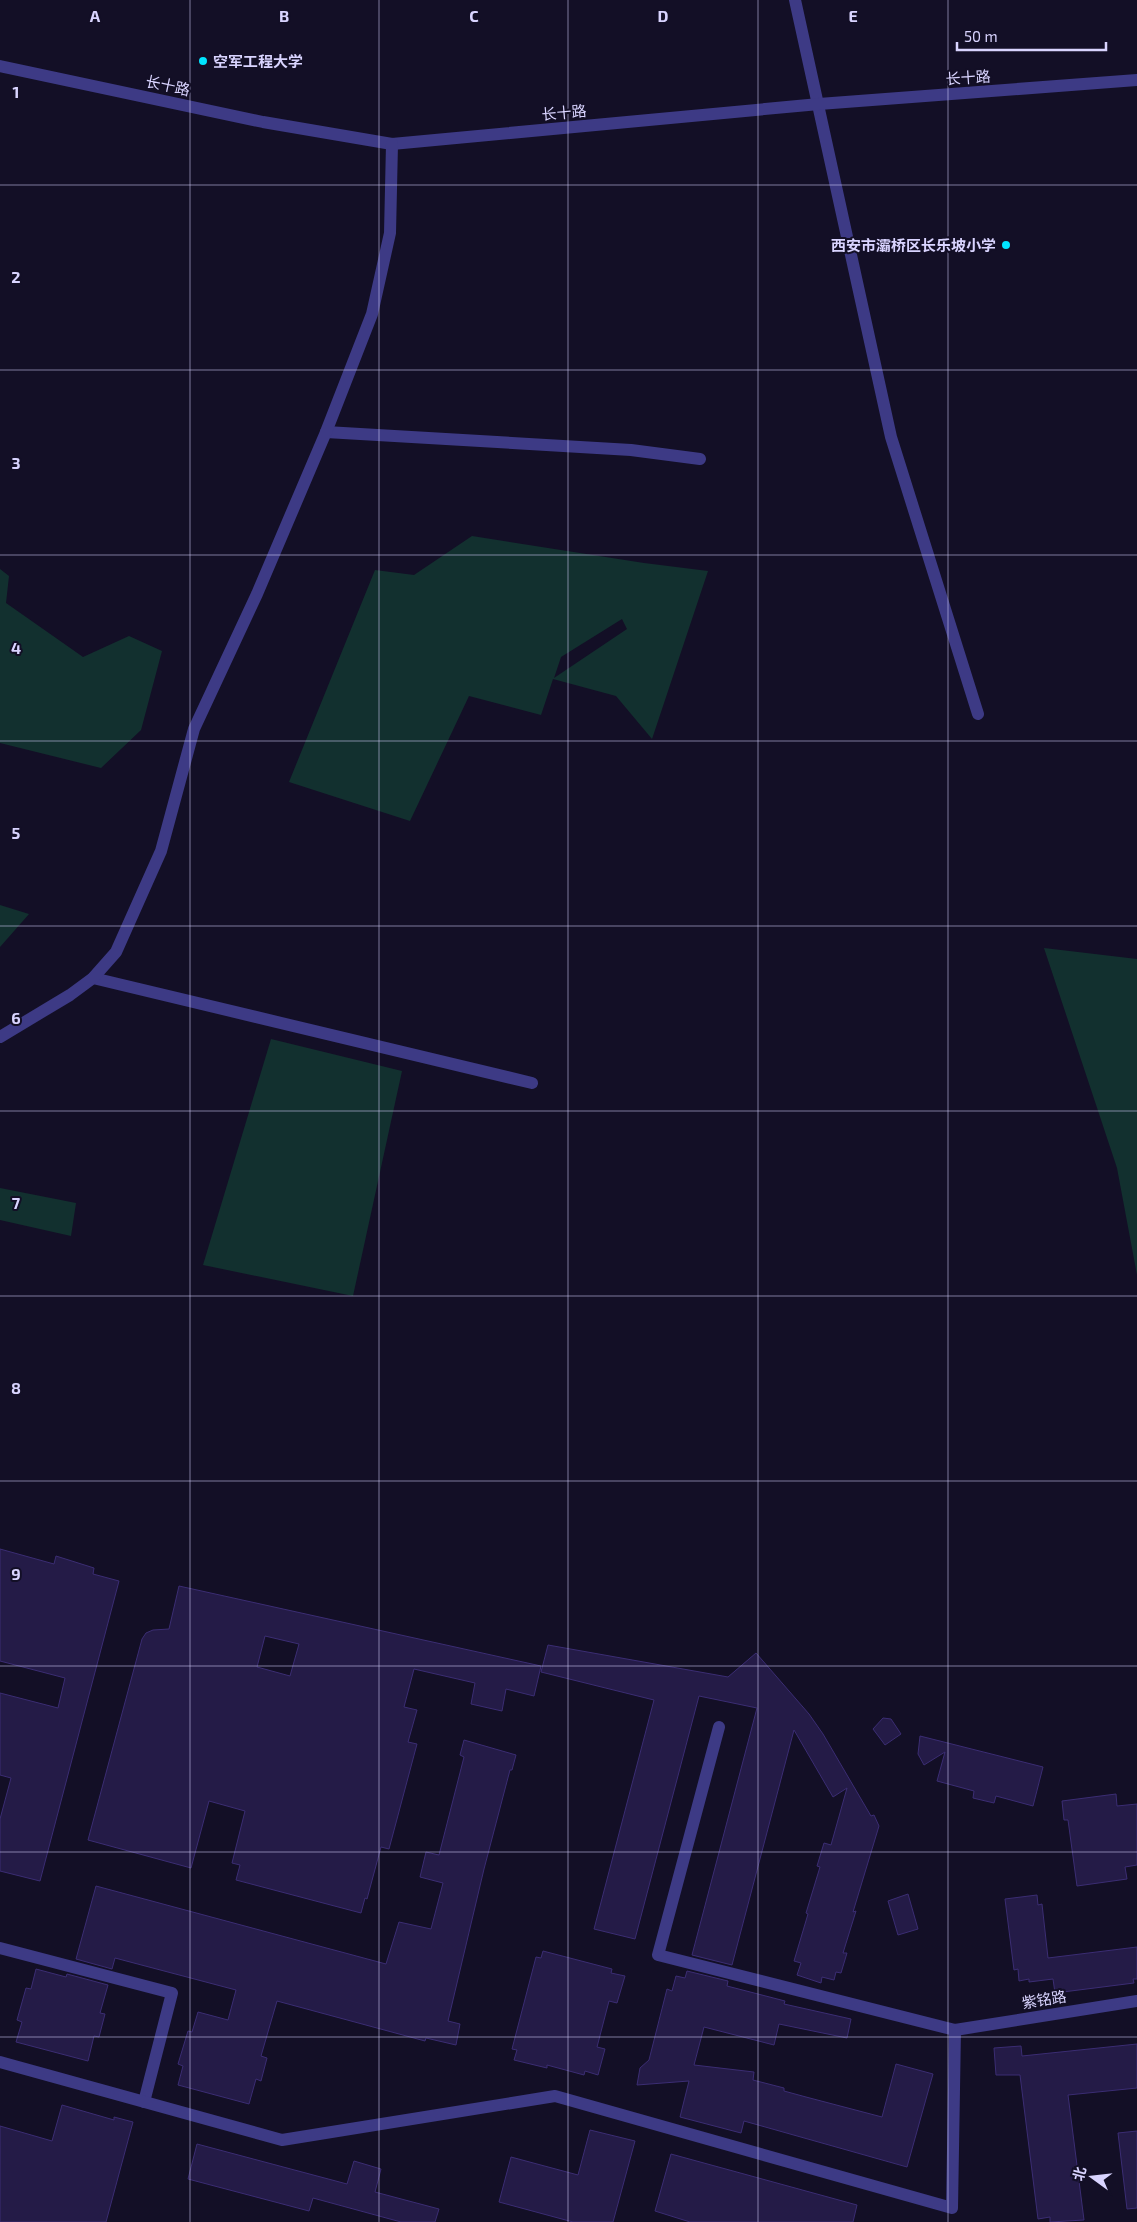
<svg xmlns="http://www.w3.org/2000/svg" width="1137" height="2222" font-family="'Exo 2','Noto Sans SC',sans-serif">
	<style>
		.green { fill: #12302f; fill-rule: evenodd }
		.building { fill: #241b47; stroke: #3b2d73; fill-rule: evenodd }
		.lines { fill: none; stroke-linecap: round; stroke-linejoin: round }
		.minor { stroke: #3d3a85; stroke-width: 12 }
		.grid { fill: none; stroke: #d9d4ff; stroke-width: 1; stroke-opacity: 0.55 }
		.poi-dot { fill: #00e5ff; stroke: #130f26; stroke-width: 2 }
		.labels { text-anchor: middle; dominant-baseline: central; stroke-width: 4; stroke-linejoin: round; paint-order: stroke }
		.poi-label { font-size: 15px; font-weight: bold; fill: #d9d4ff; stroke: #130f26; text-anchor: start }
		.street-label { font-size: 15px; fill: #d9d4ff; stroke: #130f26 }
		.grid-label { font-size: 16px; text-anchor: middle; font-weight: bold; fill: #d9d4ff; stroke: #130f26; stroke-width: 4; stroke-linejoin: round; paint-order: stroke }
	</style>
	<rect width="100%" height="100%" fill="#130f26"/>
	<g class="green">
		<path d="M 472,536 L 644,563 L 708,571 L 652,739 L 616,696 L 553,679 L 541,715 L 469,696 L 410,821 L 289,782 L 375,570 L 414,575 ZM 622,619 L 627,629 L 554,678 L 561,657 Z"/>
		<polygon points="0,569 9,576 6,603 83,657 129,636 162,651 141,730 101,768 0,743"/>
		<polygon points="0,905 29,914 0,947"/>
		<polygon points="1044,948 1137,959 1137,1275 1117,1168"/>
		<polygon points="271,1039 402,1071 353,1296 203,1265"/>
		<polygon points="0,1188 76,1203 71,1236 0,1220"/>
	</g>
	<g class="building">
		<polygon points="0,1549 54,1564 56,1556 94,1568 93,1574 119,1581 40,1881 0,1871 0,1819 11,1778 0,1775 0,1693 58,1708 65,1678 0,1661"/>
		<path d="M 179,1586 L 541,1666 L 534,1696 L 506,1689 L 502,1711 L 471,1704 L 475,1683 L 414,1669 L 404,1707 L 417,1710 L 408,1742 L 417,1744 L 389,1849 L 381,1847 L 367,1899 L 365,1898 L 361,1913 L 236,1880 L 240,1865 L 232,1863 L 245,1811 L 209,1801 L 191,1868 L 88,1840 L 142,1639 L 146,1633 L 153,1630 L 169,1629 ZM 265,1636 L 299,1644 L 290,1676 L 257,1667 Z"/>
		<polygon points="548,1645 728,1677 756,1653 809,1714 823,1734 871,1816 874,1815 879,1826 853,1912 856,1911 843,1953 847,1953 841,1973 836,1972 834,1980 822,1977 821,1983 797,1975 801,1963 794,1961 808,1914 806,1913 820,1867 817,1866 824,1843 831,1845 847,1788 833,1797 794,1730 732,1965 692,1955 757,1708 699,1696 635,1939 594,1929 654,1700 541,1672"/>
		<polygon points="883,1718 891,1719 901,1734 885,1745 873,1729"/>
		<polygon points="920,1736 1043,1767 1033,1806 996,1796 994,1803 973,1798 974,1791 937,1781 945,1752 924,1765 918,1754"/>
		<polygon points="464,1740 516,1755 512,1770 510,1770 484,1869 448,2021 460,2024 456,2045 426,2038 425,2041 277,2001 261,2056 267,2058 261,2081 256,2079 249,2104 178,2085 183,2066 178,2064 188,2031 192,2032 198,2012 228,2020 236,1990 115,1958 112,1969 76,1959 96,1886 386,1964 399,1922 431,1929 443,1883 420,1877 426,1852 439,1855 464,1757 460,1755"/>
		<polygon points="1116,1794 1117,1806 1137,1804 1137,1865 1125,1867 1127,1879 1077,1886 1068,1820 1064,1820 1062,1801"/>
		<polygon points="908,1894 918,1929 898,1935 888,1901"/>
		<polygon points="1037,1895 1038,1905 1042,1904 1048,1958 1137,1947 1137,1979 1133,1979 1134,1983 1055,1993 1053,1979 1029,1982 1029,1979 1019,1981 1018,1969 1014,1970 1005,1899"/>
		<polygon points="543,1951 612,1969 611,1973 625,1976 617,2003 609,2001 597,2047 605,2049 598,2075 585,2071 584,2075 547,2065 547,2068 514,2060 517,2050 512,2049 536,1957 541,1958"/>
		<polygon points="36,1969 66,1977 67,1974 108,1985 100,2013 105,2014 99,2037 94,2036 88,2061 16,2042 22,2022 17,2020 26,1988 31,1989"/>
		<polygon points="687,1971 728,1981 727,1986 785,2001 784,2004 851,2019 847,2038 779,2024 774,2045 704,2027 694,2065 754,2072 753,2080 784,2088 784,2091 806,2097 882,2117 896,2064 933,2074 907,2167 744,2121 741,2133 680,2117 689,2081 637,2085 640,2068 649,2060 667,1989 672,1991 676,1976 685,1978"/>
		<polygon points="1137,2044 1137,2088 1068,2095 1084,2220 1050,2222 1050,2217 1038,2219 1020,2075 996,2075 994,2048 1021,2046 1022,2056"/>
		<polygon points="62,2105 114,2120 114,2117 133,2122 106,2222 0,2222 0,2126 52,2141"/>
		<polygon points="590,2130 635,2141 613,2222 573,2222 499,2202 511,2157 578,2175"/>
		<polygon points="1137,2131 1137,2208 1127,2209 1118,2133"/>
		<polygon points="197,2144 347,2184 354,2161 381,2169 375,2192 439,2209 435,2222 401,2222 313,2198 309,2211 188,2179"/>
		<polygon points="671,2154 857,2205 853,2222 690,2222 655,2211"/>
	</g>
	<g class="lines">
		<g class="minor">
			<polyline points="795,0 891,437 978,714"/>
			<polyline points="0,66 263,122 392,144 819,104 1137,80"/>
			<polyline points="326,432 631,450 700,459"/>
			<polyline points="93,978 532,1083"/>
			<polyline points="0,1037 70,995 93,978 116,952 161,851 194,729 257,594 326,432 372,314 390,233 392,144"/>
			<polyline points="719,1727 658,1955 955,2030 1137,2001"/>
			<polyline points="0,1948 172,1993 144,2102"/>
			<polyline points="0,2062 282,2140 555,2096 952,2208 955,2030"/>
		</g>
	</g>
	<path class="grid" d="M 190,0 L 190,2222M 379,0 L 379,2222M 568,0 L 568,2222M 758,0 L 758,2222M 948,0 L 948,2222M 0,185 L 1137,185M 0,370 L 1137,370M 0,555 L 1137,555M 0,741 L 1137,741M 0,926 L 1137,926M 0,1111 L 1137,1111M 0,1296 L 1137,1296M 0,1481 L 1137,1481M 0,1666 L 1137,1666M 0,1852 L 1137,1852M 0,2037 L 1137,2037"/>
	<g class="poi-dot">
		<circle cx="203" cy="61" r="5"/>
		<circle cx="1006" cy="245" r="5"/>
	</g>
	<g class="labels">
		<g class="poi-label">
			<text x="213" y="61">空军工程大学</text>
			<text x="996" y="245" text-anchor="end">西安市灞桥区长乐坡小学</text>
		</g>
		<g class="street-label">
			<text transform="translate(968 77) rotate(-4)">长十路</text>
			<text transform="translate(168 85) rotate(12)">长十路</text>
			<text transform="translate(564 112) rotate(-5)">长十路</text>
			<text transform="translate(1044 1999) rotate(-9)">紫铭路</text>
		</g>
	</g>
	<g class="grid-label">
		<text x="95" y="22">A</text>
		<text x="284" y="22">B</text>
		<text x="474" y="22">C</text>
		<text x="663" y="22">D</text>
		<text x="853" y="22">E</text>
		<text x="16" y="98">1</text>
		<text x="16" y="283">2</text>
		<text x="16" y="469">3</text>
		<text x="16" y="654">4</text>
		<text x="16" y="839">5</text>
		<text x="16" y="1024">6</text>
		<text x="16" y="1209">7</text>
		<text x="16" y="1394">8</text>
		<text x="16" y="1580">9</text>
	</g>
	<g transform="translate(1092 2177) rotate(285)" stroke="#130f26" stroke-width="4" paint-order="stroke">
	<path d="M0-4L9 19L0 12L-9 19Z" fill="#d9d4ff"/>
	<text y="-8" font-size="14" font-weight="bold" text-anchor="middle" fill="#d9d4ff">北</text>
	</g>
	<path d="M957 42v8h149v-8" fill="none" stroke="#d9d4ff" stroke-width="2.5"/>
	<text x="964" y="42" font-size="15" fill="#d9d4ff" stroke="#130f26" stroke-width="4" paint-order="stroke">50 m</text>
</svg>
